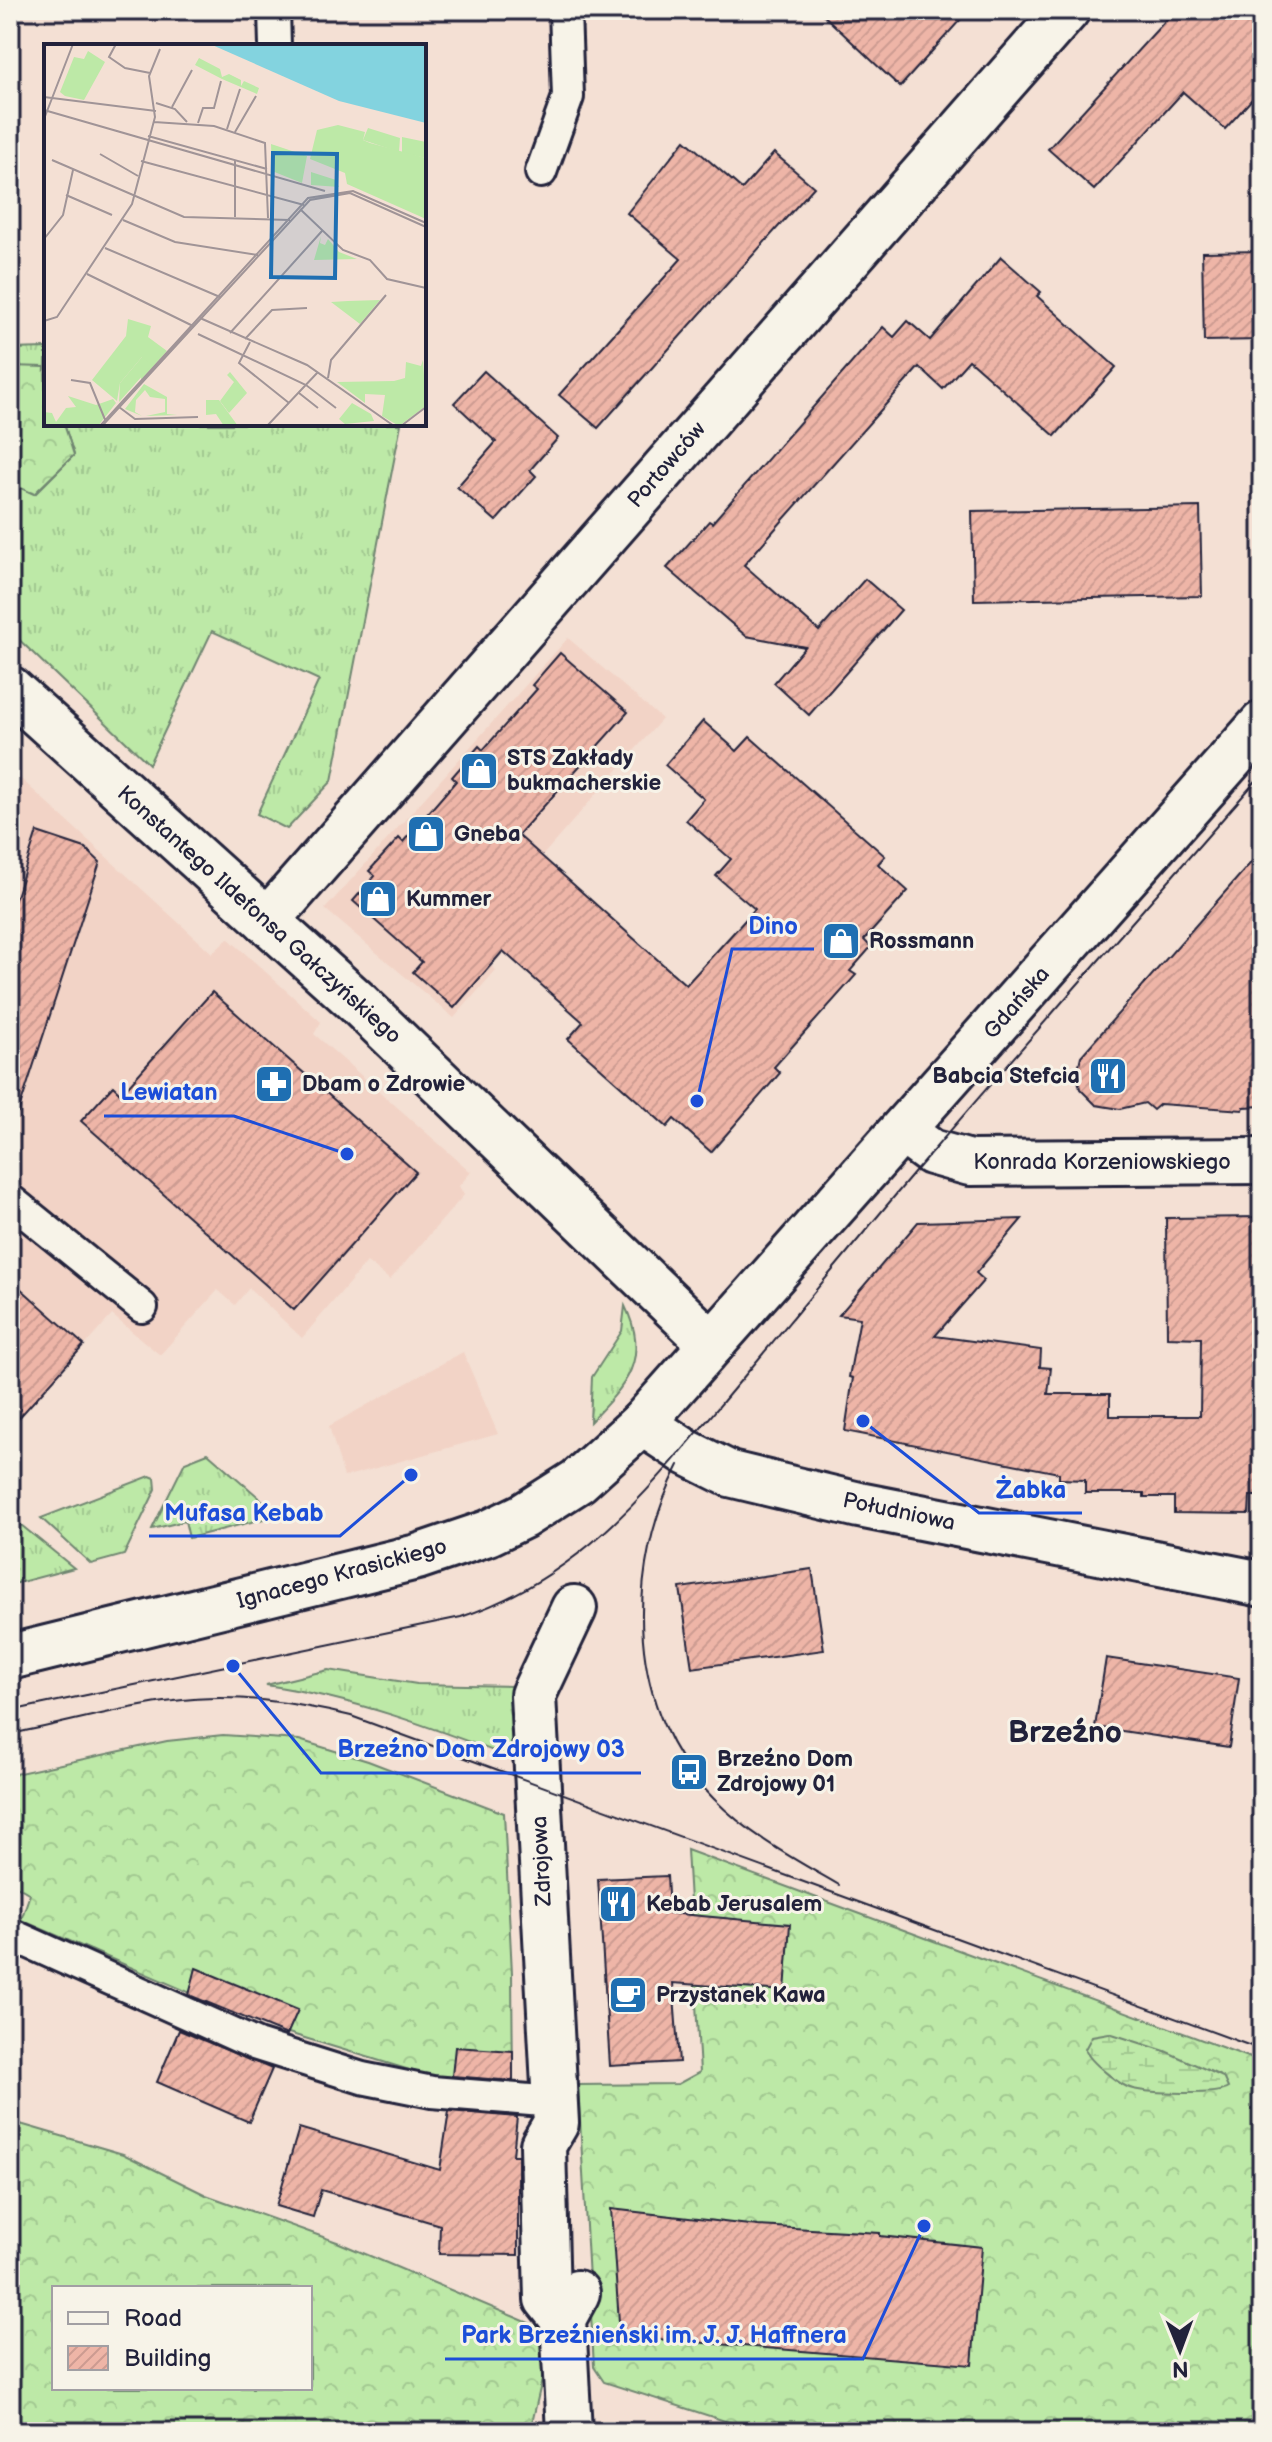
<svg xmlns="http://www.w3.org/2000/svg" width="1272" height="2442" font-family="'Balsamiq Sans',sans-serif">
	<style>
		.built { fill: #f2d3c6 }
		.grass { fill: url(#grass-tufts); stroke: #708671; stroke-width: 2 }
		.forest { fill: url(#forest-crowns); stroke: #708671; stroke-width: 2; fill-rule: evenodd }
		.wetland { fill: url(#wetland-marsh); stroke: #708671; stroke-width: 2 }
		.building { fill: url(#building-hatch); stroke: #22223b; stroke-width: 2 }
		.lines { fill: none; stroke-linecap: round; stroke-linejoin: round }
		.service-casing { stroke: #22223b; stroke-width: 36 }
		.pedestrian-casing { stroke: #22223b; stroke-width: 50 }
		.minor-casing { stroke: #22223b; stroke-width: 50 }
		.tertiary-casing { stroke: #22223b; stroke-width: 50 }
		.service { stroke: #f7f3e8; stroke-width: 30 }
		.pedestrian { stroke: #f7f3e8; stroke-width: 44 }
		.minor { stroke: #f7f3e8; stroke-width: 44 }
		.tertiary { stroke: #f7f3e8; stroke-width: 44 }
		.tram { stroke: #22223b; stroke-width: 2 }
		.labels { text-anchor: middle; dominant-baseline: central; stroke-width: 6; stroke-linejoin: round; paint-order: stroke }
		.street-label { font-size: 22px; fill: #22223b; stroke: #f7f3e8 }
		.poi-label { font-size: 22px; font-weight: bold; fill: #22223b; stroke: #f7f3e8; text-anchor: start }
		.district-label { font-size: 30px; font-weight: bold; fill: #22223b; stroke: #f7f3e8 }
		.inset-road { fill: none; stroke: #a09497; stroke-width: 2 }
		.view { fill: #1f6fb2; fill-opacity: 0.15; stroke: #1f6fb2; stroke-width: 4 }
		.inset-edge { fill: none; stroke: #22223b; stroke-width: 4 }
		.leader { fill: none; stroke: #1d4ed8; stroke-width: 3 }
		.callout-dot { fill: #1d4ed8; stroke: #f7f3e8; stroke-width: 3 }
		.callout-label { font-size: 24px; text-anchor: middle; font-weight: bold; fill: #1d4ed8; stroke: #f7f3e8; stroke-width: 6; stroke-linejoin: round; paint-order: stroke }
	</style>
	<defs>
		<pattern id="grass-tufts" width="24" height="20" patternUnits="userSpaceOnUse" patternTransform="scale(2)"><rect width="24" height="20" fill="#bde9a7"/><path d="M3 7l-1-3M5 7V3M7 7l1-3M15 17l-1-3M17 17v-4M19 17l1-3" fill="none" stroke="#a2c891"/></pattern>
		<pattern id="forest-crowns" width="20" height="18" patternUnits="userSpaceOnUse" patternTransform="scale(2)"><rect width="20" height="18" fill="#bde9a7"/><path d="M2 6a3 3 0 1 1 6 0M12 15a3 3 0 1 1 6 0" fill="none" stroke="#a2c891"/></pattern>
		<pattern id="wetland-marsh" width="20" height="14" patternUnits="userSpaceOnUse" patternTransform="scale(2)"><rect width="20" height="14" fill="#bde9a7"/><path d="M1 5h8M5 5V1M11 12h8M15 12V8" fill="none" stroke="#a2c891"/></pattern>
		<pattern id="building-hatch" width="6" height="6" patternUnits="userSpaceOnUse" patternTransform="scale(2)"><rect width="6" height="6" fill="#eeb5a7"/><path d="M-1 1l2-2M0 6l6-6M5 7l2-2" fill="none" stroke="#cc9b91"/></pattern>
	</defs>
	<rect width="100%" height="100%" fill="#f4e0d4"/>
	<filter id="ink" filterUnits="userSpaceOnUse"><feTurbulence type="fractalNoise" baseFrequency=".0125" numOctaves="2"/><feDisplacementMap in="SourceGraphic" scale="16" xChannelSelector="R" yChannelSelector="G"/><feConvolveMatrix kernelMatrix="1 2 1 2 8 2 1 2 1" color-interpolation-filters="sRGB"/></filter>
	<g filter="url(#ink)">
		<g class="built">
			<polygon points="568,638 662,719 466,943 496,970 454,1018 325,909"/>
			<polygon points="10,769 212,953 228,938 321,1022 314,1034 471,1172 459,1186 464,1195 390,1280 367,1262 302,1338 249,1288 235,1305 218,1290 160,1355 112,1315 10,1429"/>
			<polygon points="463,1352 498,1434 344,1477 329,1426"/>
		</g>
		<g class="grass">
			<polygon points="46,348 46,369 10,366 10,349"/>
			<polygon points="64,424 401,424 332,781 287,829 257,814 319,680 212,631 149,764 10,631 10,483 35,494 74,455"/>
			<path d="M 625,1306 C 651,1359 626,1385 590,1422 L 592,1377 L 622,1331 Z"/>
			<polygon points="208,1453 279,1515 189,1538 185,1521 152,1529 185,1462"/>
			<polygon points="150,1476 155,1478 156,1489 124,1555 91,1564 41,1518"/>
			<polygon points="21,1525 74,1568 10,1585 10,1529"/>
			<path d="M 328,1670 L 417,1684 L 515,1686 L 517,1760 C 434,1728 354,1698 266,1685 Z"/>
		</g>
		<g class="forest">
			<polygon points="10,366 45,367 46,424 64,424 74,455 34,494 10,483"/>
			<polygon points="223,1735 299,1740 368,1761 504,1813 512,1973 513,2083 426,2075 272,2028 21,1920 30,1894 10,1882 10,1775 167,1741"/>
			<polygon points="687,1850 1262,2062 1262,2432 759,2432 604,2382 594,2367 578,2085 678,2084 700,2072"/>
			<path d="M 10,2121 L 123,2154 L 206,2195 L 337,2242 L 543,2329 L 544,2371 L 530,2432 L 10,2432 ZM 54,2288 L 310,2288 L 310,2388 L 54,2388 Z"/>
		</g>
		<path class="wetland" d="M 1109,2033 L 1165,2051 L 1223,2077 L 1228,2088 C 1216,2096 1149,2093 1133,2089 C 1120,2086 1089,2061 1085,2049 L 1092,2036 Z"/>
		<g class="building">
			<polygon points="818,10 969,10 900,87"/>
			<polygon points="1175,10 1246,10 1262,24 1262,88 1225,129 1183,92 1094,190 1048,149"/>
			<polygon points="685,140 742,189 774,153 814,187 598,428 559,395 681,259 627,213"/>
			<polygon points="1262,251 1262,340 1204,341 1202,252"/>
			<polygon points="1001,257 1041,292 1037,296 1116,367 1055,436 969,360 943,389 919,367 776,528 744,565 819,631 865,579 901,610 809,715 774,683 805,647 746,636 667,568 709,521 712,523 883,327 894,337 908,321 930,340"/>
			<polygon points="484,371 558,438 530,470 536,476 496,521 457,487 496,442 454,403"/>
			<polygon points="1200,507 1202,596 974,600 972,511"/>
			<polygon points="560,653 628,712 518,835 686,985 755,909 716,876 731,859 686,820 704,799 665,765 703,721 737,751 750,737 885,856 878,864 908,891 864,940 871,947 850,971 856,975 774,1067 780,1073 711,1152 674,1119 667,1127 568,1039 583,1022 503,951 454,1008 413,972 422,962 353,901 375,876 369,871 399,838 403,842 456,781 452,777 479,746 483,750 537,689 532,685"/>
			<polygon points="37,832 85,848 100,862 18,1113 10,1112 10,915"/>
			<polygon points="1262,850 1262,1106 1244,1107 1243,1110 1160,1104 1153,1110 1145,1103 1120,1109 1096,1105 1080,1089 1077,1074 1081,1056"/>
			<polygon points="212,992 416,1172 294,1310 81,1121 113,1086 121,1094"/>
			<polygon points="1262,1217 1262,1496 1250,1496 1249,1514 1174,1513 1174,1497 1144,1497 1144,1493 1085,1493 1085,1480 1059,1479 1059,1473 845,1431 853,1378 849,1377 860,1318 839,1315 918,1222 1022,1219 976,1273 984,1280 935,1336 1041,1350 1040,1367 1051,1368 1048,1394 1110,1394 1110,1416 1200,1416 1201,1338 1167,1337 1166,1218"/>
			<polygon points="10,1279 84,1345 10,1428"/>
			<polygon points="812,1569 824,1650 692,1668 680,1588"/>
			<polygon points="1106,1658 1239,1678 1229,1747 1095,1727"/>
			<polygon points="667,1876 669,1913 790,1924 785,1991 673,1983 679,2062 610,2066 598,1879"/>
			<polygon points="196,1968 298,2010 287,2035 189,1995"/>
			<polygon points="179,2030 272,2069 249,2122 157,2082"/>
			<polygon points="455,2047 513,2051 513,2081 452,2076"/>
			<polygon points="449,2111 517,2117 513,2155 518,2155 518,2255 439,2254 440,2225 321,2190 313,2217 276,2206 299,2128 440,2170"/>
			<polygon points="611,2209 758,2226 880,2233 880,2236 982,2247 972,2365 620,2336"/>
		</g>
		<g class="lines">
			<defs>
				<g id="service">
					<polyline points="274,10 275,46"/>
					<polyline points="541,172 568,97 565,10"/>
					<polyline points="10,1200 142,1307"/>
					<polyline points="10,1934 257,2045 362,2078 432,2092 555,2102"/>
				</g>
				<g id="pedestrian">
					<polyline points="563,2319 547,2299 543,2145 556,2123 533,1695 574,1608"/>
					<polyline points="569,2432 563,2319 577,2293"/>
				</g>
				<g id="minor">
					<polyline points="10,689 358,1003 712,1344"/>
					<polyline points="267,921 1067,10"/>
					<polyline points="902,1131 931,1152 970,1163 1262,1161"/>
					<polyline points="642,1423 686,1452 730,1474 859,1505 1262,1584"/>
				</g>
				<polyline id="tertiary" points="10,1657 417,1557 488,1533 523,1516 578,1481 642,1423 1262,724"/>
			</defs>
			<use href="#service" class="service-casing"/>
			<use href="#pedestrian" class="pedestrian-casing"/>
			<use href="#minor" class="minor-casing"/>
			<use href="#tertiary" class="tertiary-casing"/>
			<use href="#service" class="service"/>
			<use href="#pedestrian" class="pedestrian"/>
			<use href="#minor" class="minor"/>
			<use href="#tertiary" class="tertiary"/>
			<g class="tram">
				<path d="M 679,1465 C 624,1569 626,1712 714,1799 C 749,1835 796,1860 839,1885"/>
				<path d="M 10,1711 L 461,1617 C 590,1574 658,1478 742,1379 C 805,1303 868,1227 932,1152 C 1041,1025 1152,900 1262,774"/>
				<path d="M 10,1734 C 64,1724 119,1707 174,1701 C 234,1693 293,1702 351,1716 L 1262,2050"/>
			</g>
		</g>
	</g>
	<defs>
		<symbol id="shop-square" viewBox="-11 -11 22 22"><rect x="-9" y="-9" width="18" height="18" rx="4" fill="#1f6fb2" stroke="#f7f3e8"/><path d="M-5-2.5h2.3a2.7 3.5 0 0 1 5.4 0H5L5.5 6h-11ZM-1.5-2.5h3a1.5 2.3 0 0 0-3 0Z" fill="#fff"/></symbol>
		<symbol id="restaurant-square" viewBox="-11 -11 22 22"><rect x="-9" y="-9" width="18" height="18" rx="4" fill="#1f6fb2" stroke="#f7f3e8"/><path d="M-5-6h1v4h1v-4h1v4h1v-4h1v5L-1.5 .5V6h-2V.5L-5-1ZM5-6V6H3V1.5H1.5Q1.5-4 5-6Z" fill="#fff"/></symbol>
		<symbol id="pharmacy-square" viewBox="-11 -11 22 22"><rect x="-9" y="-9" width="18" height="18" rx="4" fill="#1f6fb2" stroke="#f7f3e8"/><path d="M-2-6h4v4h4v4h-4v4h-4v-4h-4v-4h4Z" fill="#fff"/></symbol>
		<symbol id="bus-square" viewBox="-11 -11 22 22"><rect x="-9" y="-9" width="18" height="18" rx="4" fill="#1f6fb2" stroke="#f7f3e8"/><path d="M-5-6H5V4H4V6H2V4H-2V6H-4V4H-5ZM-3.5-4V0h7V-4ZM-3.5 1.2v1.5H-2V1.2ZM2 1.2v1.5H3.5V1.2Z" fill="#fff"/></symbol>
		<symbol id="cafe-square" viewBox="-11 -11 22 22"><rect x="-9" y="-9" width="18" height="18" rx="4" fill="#1f6fb2" stroke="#f7f3e8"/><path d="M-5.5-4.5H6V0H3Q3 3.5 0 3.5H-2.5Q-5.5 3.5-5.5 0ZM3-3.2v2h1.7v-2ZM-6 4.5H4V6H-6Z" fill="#fff"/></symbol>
	</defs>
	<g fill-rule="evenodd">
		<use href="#shop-square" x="457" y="749" width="44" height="44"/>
		<use href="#shop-square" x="404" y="812" width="44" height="44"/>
		<use href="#shop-square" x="356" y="877" width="44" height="44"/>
		<use href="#shop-square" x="819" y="919" width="44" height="44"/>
		<use href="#restaurant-square" x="1086" y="1054" width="44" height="44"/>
		<use href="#pharmacy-square" x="252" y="1062" width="44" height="44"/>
		<use href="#bus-square" x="667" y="1750" width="44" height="44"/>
		<use href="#restaurant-square" x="596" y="1882" width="44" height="44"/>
		<use href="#cafe-square" x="606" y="1973" width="44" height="44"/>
	</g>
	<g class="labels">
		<g class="street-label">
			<text transform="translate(667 465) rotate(-49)">Portowców</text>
			<text transform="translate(259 915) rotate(42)">Konstantego Ildefonsa Gałczyńskiego</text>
			<text transform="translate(1017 1003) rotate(-49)">Gdańska</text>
			<text x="1102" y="1162">Konrada Korzeniowskiego</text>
			<text transform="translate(899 1512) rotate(12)">Południowa</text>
			<text transform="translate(342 1574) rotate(-15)">Ignacego Krasickiego</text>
			<text transform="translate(542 1861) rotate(-93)">Zdrojowa</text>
		</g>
		<g class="poi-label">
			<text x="507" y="758">STS Zakłady<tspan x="507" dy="25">bukmacherskie</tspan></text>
			<text x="454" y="834">Gneba</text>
			<text x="406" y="899">Kummer</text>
			<text x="869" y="941">Rossmann</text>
			<text x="1080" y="1076" text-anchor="end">Babcia Stefcia</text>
			<text x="302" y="1084">Dbam o Zdrowie</text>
			<text x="717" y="1759">Brzeźno Dom<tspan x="717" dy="25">Zdrojowy 01</tspan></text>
			<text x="646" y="1904">Kebab Jerusalem</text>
			<text x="656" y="1995">Przystanek Kawa</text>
		</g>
		<g class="district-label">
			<text x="1065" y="1733">Brzeźno</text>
		</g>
	</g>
	<g transform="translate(44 44)">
		<rect width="382" height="382" fill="#f4e0d4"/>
		<path d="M 155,14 L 176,25 L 178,33 L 185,30 L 197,36 L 197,42 L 200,37 L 215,44 L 213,50 L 178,35 L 151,21 ZM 324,84 L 356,94 L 355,108 L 319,96 ZM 358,93 L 382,98 L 382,114 L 358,109 ZM 277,192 L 276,199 L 281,201 L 284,195 L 295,208 L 313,215 L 270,216 ZM 84,275 L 107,282 L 104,293 L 123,307 L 97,336 L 98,313 L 76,339 L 73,357 L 48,336 L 82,292 ZM 379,316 L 382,362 L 355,382 L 338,372 L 341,351 L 321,350 L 321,359 L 293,338 L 350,337 L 361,334 L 362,318 L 377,322 ZM 100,340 L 123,353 L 123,370 L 133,371 L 102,372 L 121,368 L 121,355 L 106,353 L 101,346 L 92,356 L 91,368 L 98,372 L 81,365 ZM 162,356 L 175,356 L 194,382 L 180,382 L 172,370 L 162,371 ZM 308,359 L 327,370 L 330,377 L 301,380 L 295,375 Z" fill="#bde9a7"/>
		<path d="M 294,81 L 321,88 L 319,96 L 326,99 L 382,114 L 382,175 L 303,140 L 301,129 L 266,115 L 273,86 ZM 227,100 L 263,112 L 258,139 L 228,127 ZM 267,128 L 292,136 L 295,143 L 267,141 ZM 336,256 L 316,280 L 287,258 L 304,257 ZM 98,313 L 108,321 L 75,358 L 76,339 ZM 24,352 L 52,361 L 69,355 L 72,359 L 54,382 L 0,382 L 0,368 L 8,369 L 12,378 L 22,364 L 32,363 Z" fill="#bde9a7"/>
		<path d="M 44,7 L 61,18 L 40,56 L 21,52 L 16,48 L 30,13 L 40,15 ZM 186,328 L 203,349 L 185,369 L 176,357 L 190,338 L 183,331 Z" fill="#bde9a7"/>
		<path d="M 166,0 L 382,0 L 382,79 L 295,57 Z" fill="#83d3df"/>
		<path class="inset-road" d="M 72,0 L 65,13 L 81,24 L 106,29M 0,53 L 112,67M 112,59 L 131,65 L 143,78M 128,63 L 148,26M 0,66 L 281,147M 0,75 L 29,0M 110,78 L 170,82 L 221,99 L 224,174M 154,79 L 159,64 L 170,64 L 177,37M 183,85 L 196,45M 191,88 L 212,52M 104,92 L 223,125M 56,110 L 94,132M 8,116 L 140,173 L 246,176M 191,116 L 191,173M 97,117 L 260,161M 22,151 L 68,171M 256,165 L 299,206 L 326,216 L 343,235 L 382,244M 79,176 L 131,198 L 214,211M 0,195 L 19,171 L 29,126M 61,204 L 176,253M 43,230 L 149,282M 156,274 L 263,321 L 350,382M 0,277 L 13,273 L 88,160 L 111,73 L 105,32 L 116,5M 186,289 L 278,187M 154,290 L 262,341 L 292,364M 201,295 L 228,266 L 263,264M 206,298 L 195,319 L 245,359M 284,334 L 287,316 L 342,251M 27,336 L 46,339 L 62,378M 255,349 L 274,364M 75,363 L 91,375 L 154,373M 56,382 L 264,154 L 309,147 L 382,179M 58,382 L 266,156 L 306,149 L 382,183M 223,382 L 274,328M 357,382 L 382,363"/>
		<path class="view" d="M 229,109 L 293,110 L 291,234 L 227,233 Z"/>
		<rect width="382" height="382" class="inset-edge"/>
	</g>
	<path class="leader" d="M697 1101L732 949H814M347 1154L234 1116H104M863 1421L979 1513H1082M411 1475L340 1536H149M233 1666L321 1773H641M924 2226L863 2359H445"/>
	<g class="callout-dot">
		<circle cx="697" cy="1101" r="8"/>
		<circle cx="347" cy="1154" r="8"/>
		<circle cx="863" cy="1421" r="8"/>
		<circle cx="411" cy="1475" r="8"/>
		<circle cx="233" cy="1666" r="8"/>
		<circle cx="924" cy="2226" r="8"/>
	</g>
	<g class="callout-label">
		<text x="773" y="934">Dino</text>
		<text x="169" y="1100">Lewiatan</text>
		<text x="1031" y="1498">Żabka</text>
		<text x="244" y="1521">Mufasa Kebab</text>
		<text x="481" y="1757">Brzeźno Dom Zdrojowy 03</text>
		<text x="654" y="2343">Park Brzeźnieński im. J. J. Haffnera</text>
	</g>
	<rect width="1272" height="2442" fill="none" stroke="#f7f3e8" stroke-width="40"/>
	<rect x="20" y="20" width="1232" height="2402" fill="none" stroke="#22223b" stroke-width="3" filter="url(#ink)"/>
	<rect x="52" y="2286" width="260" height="104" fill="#f7f3e8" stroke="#a29fa3" stroke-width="2"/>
	<rect x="68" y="2312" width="40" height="12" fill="#f7f3e8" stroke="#a29fa3" stroke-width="2"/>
	<text x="124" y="2326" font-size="24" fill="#22223b">Road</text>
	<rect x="68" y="2346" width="40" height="24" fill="url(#building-hatch)" stroke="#a29fa3" stroke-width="2"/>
	<text x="124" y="2366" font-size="24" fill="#22223b">Building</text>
	<g transform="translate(1180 2350) rotate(179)" stroke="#f7f3e8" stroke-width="6" paint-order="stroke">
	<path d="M0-6L14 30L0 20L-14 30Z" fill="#22223b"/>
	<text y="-12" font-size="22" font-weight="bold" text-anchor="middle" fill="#22223b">N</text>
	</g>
</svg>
